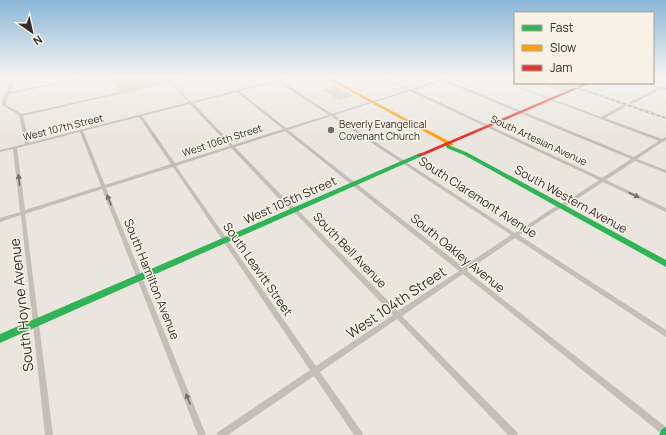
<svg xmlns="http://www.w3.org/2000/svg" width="666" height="435" font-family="Manrope,sans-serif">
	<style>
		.green { fill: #cacfba }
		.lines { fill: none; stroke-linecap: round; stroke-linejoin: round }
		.street { fill: #c3beb8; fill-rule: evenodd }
		.fast { fill: #30b455; fill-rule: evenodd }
		.slow { fill: #ff9f0a; fill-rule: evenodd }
		.jam { fill: #e5322d; fill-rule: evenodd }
		.rail-casing { stroke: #aba7a3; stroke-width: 2 }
		.rail { stroke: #f8f1e6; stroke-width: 1; stroke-dasharray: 3; stroke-linecap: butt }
		.oneway { fill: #746e68 }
		.poi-dot { fill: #746d67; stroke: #f8f1e6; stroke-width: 1.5 }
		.labels { text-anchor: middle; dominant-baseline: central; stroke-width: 3; stroke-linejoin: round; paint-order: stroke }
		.far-poi-label { font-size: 10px; fill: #342c27; stroke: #f8f1e6; text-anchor: start }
		.far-street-label { font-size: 10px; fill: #342c27; stroke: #f8f1e6 }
		.street-label { font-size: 12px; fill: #342c27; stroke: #f8f1e6 }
		.near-street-label { font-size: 14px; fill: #342c27; stroke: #f8f1e6 }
	</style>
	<rect width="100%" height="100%" fill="#eae6df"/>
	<g class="green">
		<polygon points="110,77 187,77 120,92"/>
		<polygon points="538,83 582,83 562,92"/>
		<polygon points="336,86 353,96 339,100 323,90"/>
	</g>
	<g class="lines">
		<g class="street">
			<path d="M 12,77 L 14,77 L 13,84 L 10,92 L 88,77 L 91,77 L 9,94 L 6,101 L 6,105 L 22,114 L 188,77 L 191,77 L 172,82 L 191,102 L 277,80 L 278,79 L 279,80 L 294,77 L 294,78 L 281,81 L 332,114 L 408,90 L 382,78 L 382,77 L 384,77 L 411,89 L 440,79 L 436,78 L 436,77 L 438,77 L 443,79 L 452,77 L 452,78 L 446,80 L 634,157 L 659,141 L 490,77 L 492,77 L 601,117 L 623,105 L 625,105 L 625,107 L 605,118 L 662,139 L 666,137 L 666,140 L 664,142 L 662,142 L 637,159 L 666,170 L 666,173 L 635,161 L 606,180 L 666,208 L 666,212 L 603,182 L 571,203 L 557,210 L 519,235 L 666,330 L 666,337 L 515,238 L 467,271 L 666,427 L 666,435 L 663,435 L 463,274 L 402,316 L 517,432 L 518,435 L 508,435 L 397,319 L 320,372 L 362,432 L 363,435 L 354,435 L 314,376 L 228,435 L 217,435 L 218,432 L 310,370 L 173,167 L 106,188 L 206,435 L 198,435 L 102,189 L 25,214 L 53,435 L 45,435 L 21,215 L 0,222 L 0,218 L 20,212 L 13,149 L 0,152 L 0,150 L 25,144 L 19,115 L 2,105 C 3,95 11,87 12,77 ZM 443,81 L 631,159 L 602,178 L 413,90 ZM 170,82 L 189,102 L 29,143 L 23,116 ZM 278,82 L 329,115 L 286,128 L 239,91 ZM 410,91 L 599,180 L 567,201 L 553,208 L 515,233 L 334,115 ZM 237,92 L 283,129 L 233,145 L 193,103 ZM 190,104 L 230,146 L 175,163 L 142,116 ZM 331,116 L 511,235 L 463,267 L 288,130 ZM 139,117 L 171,164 L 105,185 L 83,131 ZM 285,131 L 459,271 L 398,311 L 301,213 L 290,204 L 235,147 ZM 80,132 L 101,186 L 25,210 L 17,148 ZM 231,148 L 286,206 L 297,215 L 393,315 L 316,366 L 176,166 Z"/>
			<polygon points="643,83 647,83 666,88 666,90 661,89 632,104 630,104 630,102 658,88"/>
		</g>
		<g class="fast">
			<polygon points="447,141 449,142 451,146 468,153 666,260 666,267 464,155 447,148 444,143"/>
			<polygon points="420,153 422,154 422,156 0,343 0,334"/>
			<polygon points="666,427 666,435 659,435 662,429"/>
		</g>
		<polygon class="slow" points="324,77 328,77 454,144 453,145 449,145"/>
		<polygon class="jam" points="585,83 591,83 422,156 418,156 417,155"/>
		<defs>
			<polyline id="rail" points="563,83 666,118"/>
		</defs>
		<use href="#rail" class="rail-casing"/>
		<use href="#rail" class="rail"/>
	</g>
	<defs><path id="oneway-solid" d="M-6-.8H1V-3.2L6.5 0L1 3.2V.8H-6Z"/></defs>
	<g class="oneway">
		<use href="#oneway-solid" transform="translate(19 180) rotate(-97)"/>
		<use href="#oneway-solid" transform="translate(634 195) rotate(25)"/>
		<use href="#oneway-solid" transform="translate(109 200) rotate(-112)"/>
		<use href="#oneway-solid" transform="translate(188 399) rotate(-112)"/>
	</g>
	<linearGradient id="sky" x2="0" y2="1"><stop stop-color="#89b6d6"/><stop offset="0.56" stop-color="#f6f4f1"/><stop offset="1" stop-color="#f6f4f1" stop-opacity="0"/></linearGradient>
	<rect width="666" height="137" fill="url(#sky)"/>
	<circle class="poi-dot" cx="331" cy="130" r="4"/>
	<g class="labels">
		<g class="far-poi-label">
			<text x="339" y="124">Beverly Evangelical<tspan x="339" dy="12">Covenant Church</tspan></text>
		</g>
		<g class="far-street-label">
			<text transform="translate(63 127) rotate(-14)">West 107th Street</text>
			<text transform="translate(222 140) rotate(-18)">West 106th Street</text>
			<text transform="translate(539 140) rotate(25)">South Artesian Avenue</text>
		</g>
		<g class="street-label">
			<text transform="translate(478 197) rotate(33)">South Claremont Avenue</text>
			<text transform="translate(571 199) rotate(29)">South Western Avenue</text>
			<text transform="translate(290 200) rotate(-24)">West 105th Street</text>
			<text transform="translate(350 250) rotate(46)">South Bell Avenue</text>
			<text transform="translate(458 253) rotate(39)">South Oakley Avenue</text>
			<text transform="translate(258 269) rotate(55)">South Leavitt Street</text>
			<text transform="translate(152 279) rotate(68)">South Hamilton Avenue</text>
		</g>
		<g class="near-street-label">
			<text transform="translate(396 302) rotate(-34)">West 104th Street</text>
			<text transform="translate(21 305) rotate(-96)">South Hoyne Avenue</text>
		</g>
	</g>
	<rect x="514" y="12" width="140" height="72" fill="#f8f1e6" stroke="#aaa29a"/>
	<rect x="522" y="25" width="20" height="6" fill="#30b455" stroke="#aaa29a"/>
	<text x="550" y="32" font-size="12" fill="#342c27">Fast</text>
	<rect x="522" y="45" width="20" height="6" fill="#ff9f0a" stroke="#aaa29a"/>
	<text x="550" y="52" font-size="12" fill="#342c27">Slow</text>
	<rect x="522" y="65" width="20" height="6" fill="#e5322d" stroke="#aaa29a"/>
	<text x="550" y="72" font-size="12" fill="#342c27">Jam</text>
	<g transform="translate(32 32) rotate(146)" stroke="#f8f1e6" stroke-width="3" paint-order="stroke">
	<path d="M0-3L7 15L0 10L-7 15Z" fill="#342c27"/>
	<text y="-6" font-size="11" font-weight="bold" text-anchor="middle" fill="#342c27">N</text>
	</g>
</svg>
